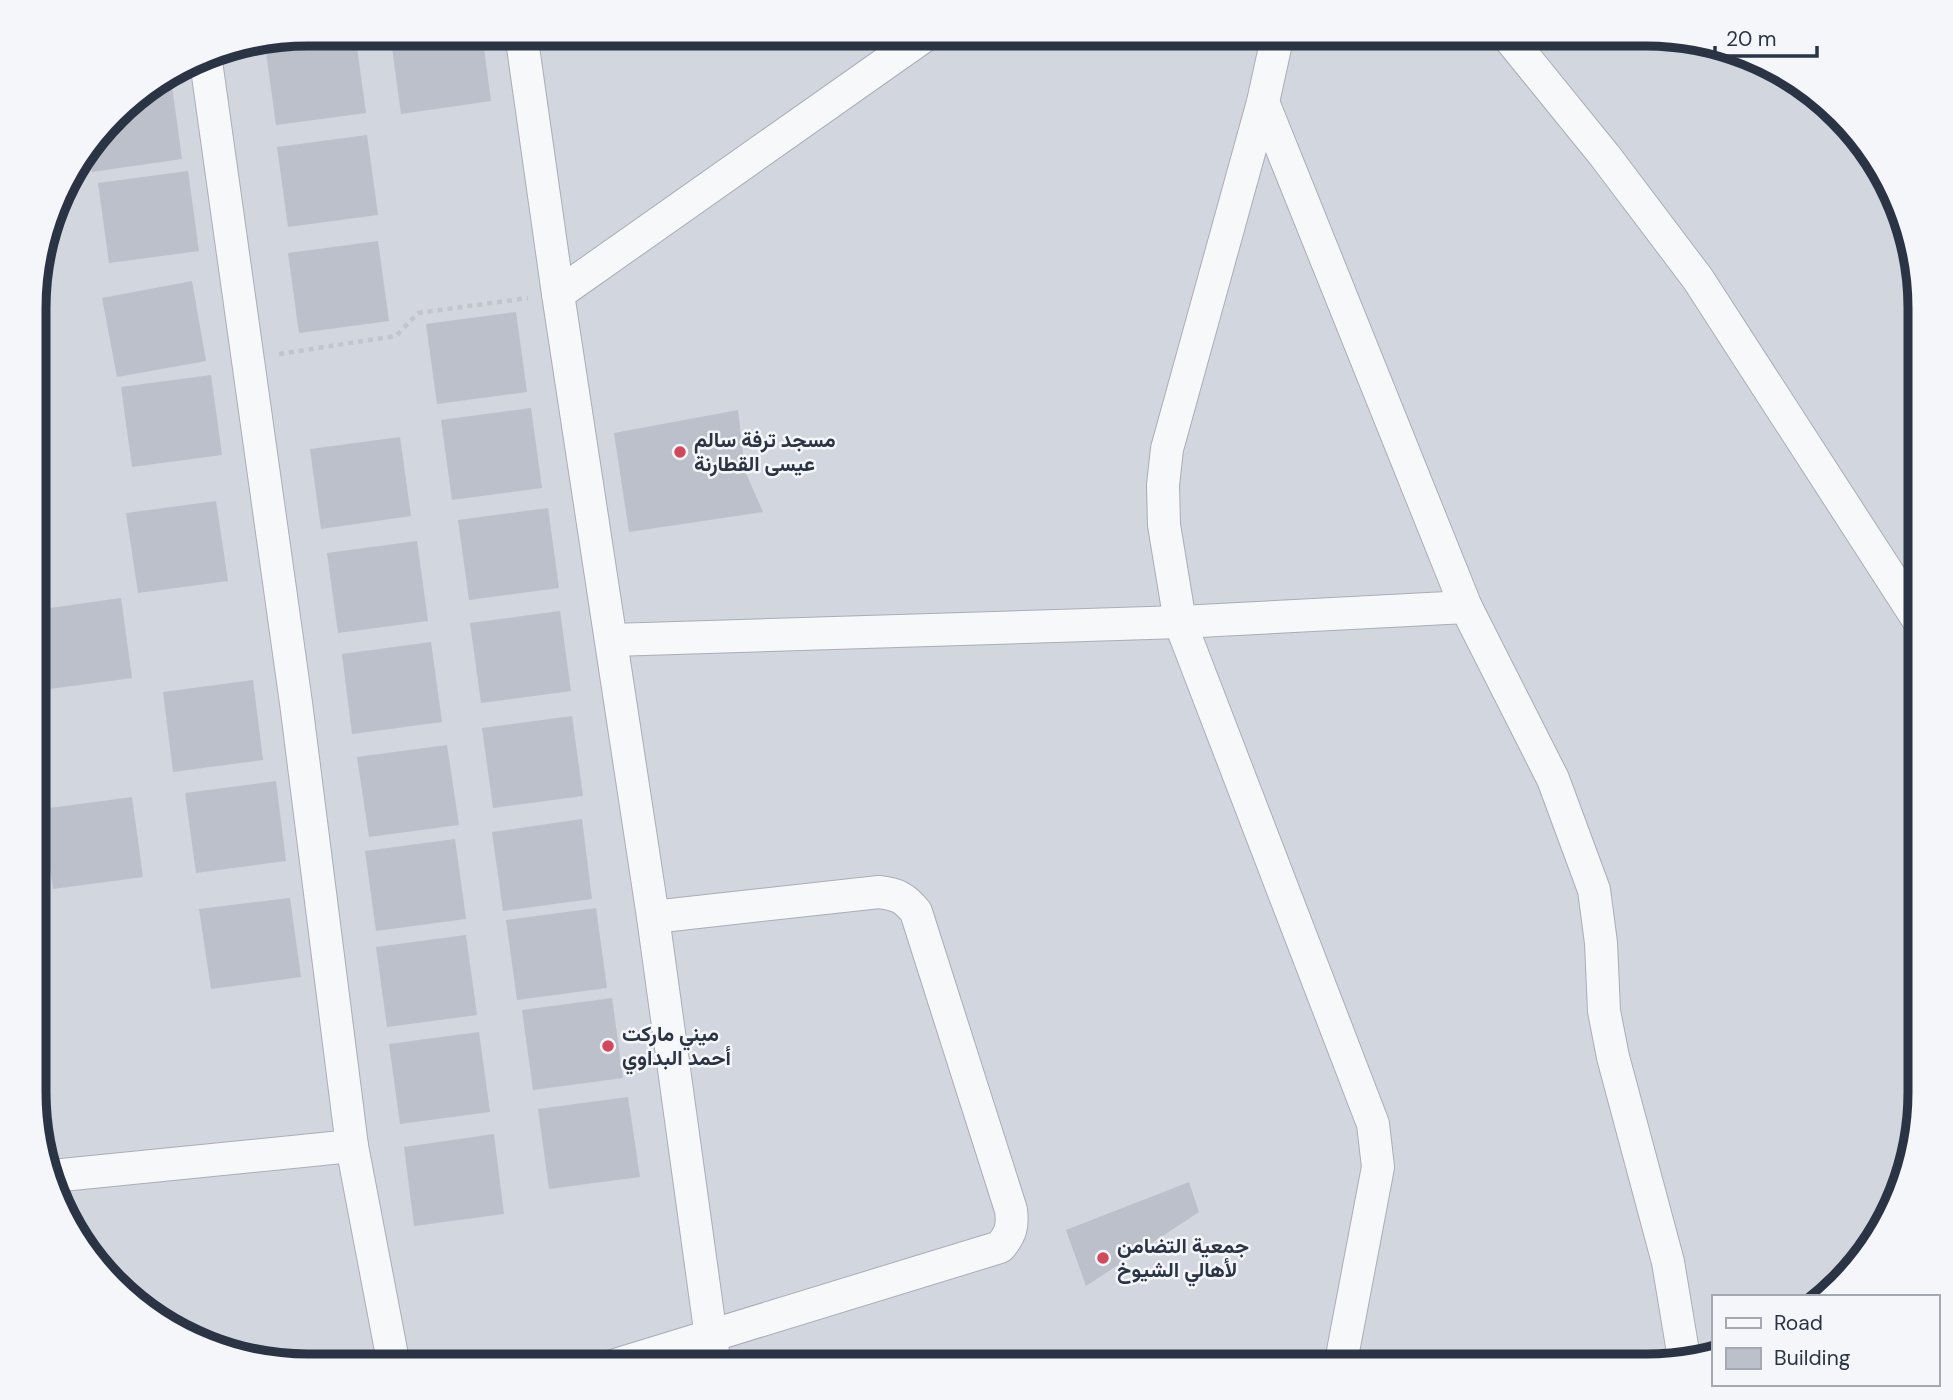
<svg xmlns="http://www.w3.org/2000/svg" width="1953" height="1400" font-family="'DM Sans',Vazirmatn,sans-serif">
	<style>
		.built { fill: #d2d6de }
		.building { fill: #bbc0ca }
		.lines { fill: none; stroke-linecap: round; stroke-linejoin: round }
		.minor-casing { stroke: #a9aeb7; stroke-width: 34 }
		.path { stroke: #c2c5cb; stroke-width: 4.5; stroke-dasharray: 5 5; stroke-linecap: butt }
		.minor { stroke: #f7f8fa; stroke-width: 32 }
		.poi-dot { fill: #d1495b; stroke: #f4f6f9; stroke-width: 2.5 }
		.labels { text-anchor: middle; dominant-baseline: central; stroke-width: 5; stroke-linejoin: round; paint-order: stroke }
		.poi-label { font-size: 21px; font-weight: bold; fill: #2b3445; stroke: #f4f6f9; text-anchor: start }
		.rim { fill: none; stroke: #2b3445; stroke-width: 9 }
	</style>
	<rect width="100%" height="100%" fill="#e4e7ec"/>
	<polygon class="built" points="307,33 1663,34 1750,54 1813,90 1891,186 1919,290 1919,1110 1905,1181 1863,1260 1818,1297 1713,1297 1713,1351 1646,1367 290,1366 203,1346 140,1310 70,1229 36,1128 36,272 62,186 126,102 203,54"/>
	<g class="building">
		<polygon points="355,33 366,113 276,125 265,45"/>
		<polygon points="390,33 482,33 491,101 401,114"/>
		<polygon points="171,79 182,159 92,172 89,150 126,102 160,81"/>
		<polygon points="367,135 378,215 288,227 277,147"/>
		<polygon points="188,171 199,251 109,263 98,183"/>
		<polygon points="378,241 389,321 299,333 288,253"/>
		<polygon points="192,281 206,361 117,377 102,298"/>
		<polygon points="516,312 527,392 437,404 426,324"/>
		<polygon points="211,375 222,455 132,467 121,387"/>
		<polygon points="531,408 542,488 452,500 441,420"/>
		<polygon points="738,410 745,471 763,512 629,532 614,433"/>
		<polygon points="400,437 411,516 321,529 310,449"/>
		<polygon points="216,501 228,581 138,593 126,513"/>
		<polygon points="548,508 559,588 469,600 458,520"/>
		<polygon points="417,541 428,621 338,633 327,553"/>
		<polygon points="121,598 132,678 42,690 36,645 36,610"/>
		<polygon points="560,611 571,691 481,703 470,623"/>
		<polygon points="431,642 442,722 352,734 342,654"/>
		<polygon points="253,680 263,760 173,772 163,692"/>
		<polygon points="572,716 583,796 493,808 482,728"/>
		<polygon points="447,745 459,825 369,837 357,757"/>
		<polygon points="276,781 286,861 196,873 185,793"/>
		<polygon points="132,797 143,877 53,889 42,809"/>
		<polygon points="582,819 592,899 503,911 492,832"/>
		<polygon points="455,839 466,919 376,931 365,851"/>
		<polygon points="290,898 301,977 211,989 199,909"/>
		<polygon points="596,908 607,988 517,1000 506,920"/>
		<polygon points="466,935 477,1015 387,1027 376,947"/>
		<polygon points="612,998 623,1078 533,1090 522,1010"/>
		<polygon points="479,1032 490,1112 400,1124 389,1044"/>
		<polygon points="628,1097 640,1177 549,1189 538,1109"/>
		<polygon points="494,1134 504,1214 414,1226 404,1147"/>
		<polygon points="1189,1182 1199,1212 1086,1286 1066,1230"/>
	</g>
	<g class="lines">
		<defs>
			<g id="minor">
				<polyline points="521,33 558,294 653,917 715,1366"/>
				<polyline points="1278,34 1263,102 1167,449 1163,485 1164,525 1180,622 1373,1124 1378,1167 1340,1367"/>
				<polyline points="1506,34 1605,156 1698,279 1919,621"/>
				<polyline points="205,54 296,703 352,1146 394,1366"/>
				<polyline points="1263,102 1466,607 1553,779 1594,890 1601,943 1604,1011 1613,1057 1668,1262 1684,1358"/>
				<polyline points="558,294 927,34"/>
				<polyline points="612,640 1180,622 1466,607"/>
				<polyline points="52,1176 352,1146"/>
				<path d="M 612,1366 L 1000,1247 C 1011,1234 1013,1226 1011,1210 L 916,912 C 905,898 897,894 879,892 L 653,917"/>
			</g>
		</defs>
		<use href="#minor" class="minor-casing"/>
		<polyline class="path" points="279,354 396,336 418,313 528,298"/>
		<use href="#minor" class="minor"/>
	</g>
	<g class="poi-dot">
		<circle cx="680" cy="452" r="7"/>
		<circle cx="608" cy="1046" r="7"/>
		<circle cx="1103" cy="1258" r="7"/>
	</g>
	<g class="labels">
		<g class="poi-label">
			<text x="694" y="440">مسجد ترفة سالم<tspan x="694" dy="24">عيسى القطارنة</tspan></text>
			<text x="622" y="1034">ميني ماركت<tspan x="622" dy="24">أحمد البداوي</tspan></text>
			<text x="1117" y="1246">جمعية التضامن<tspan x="1117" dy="24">لأهالي الشيوخ</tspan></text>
		</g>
	</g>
	<path d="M0 0H1953V1400H0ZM308 46H1646A262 262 0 0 1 1908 308V1092A262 262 0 0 1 1646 1354H308A262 262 0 0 1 46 1092V308A262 262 0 0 1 308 46Z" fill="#f4f6f9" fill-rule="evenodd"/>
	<path class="rim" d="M308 46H1646A262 262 0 0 1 1908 308V1092A262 262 0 0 1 1646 1354H308A262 262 0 0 1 46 1092V308A262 262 0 0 1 308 46Z"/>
	<rect x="1712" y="1295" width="228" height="91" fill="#f4f6f9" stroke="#a4a8b1" stroke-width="2"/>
	<rect x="1726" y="1318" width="35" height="10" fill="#f7f8fa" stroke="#a4a8b1" stroke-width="2"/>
	<text x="1774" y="1330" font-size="21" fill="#2b3445">Road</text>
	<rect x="1726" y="1348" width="35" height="21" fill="#bbc0ca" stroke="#a4a8b1" stroke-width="2"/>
	<text x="1774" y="1365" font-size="21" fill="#2b3445">Building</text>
	<path d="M1715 46v10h102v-10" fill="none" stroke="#2b3445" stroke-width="3.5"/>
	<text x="1726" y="46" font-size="21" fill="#2b3445" stroke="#f4f6f9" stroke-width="5" paint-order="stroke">20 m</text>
</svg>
